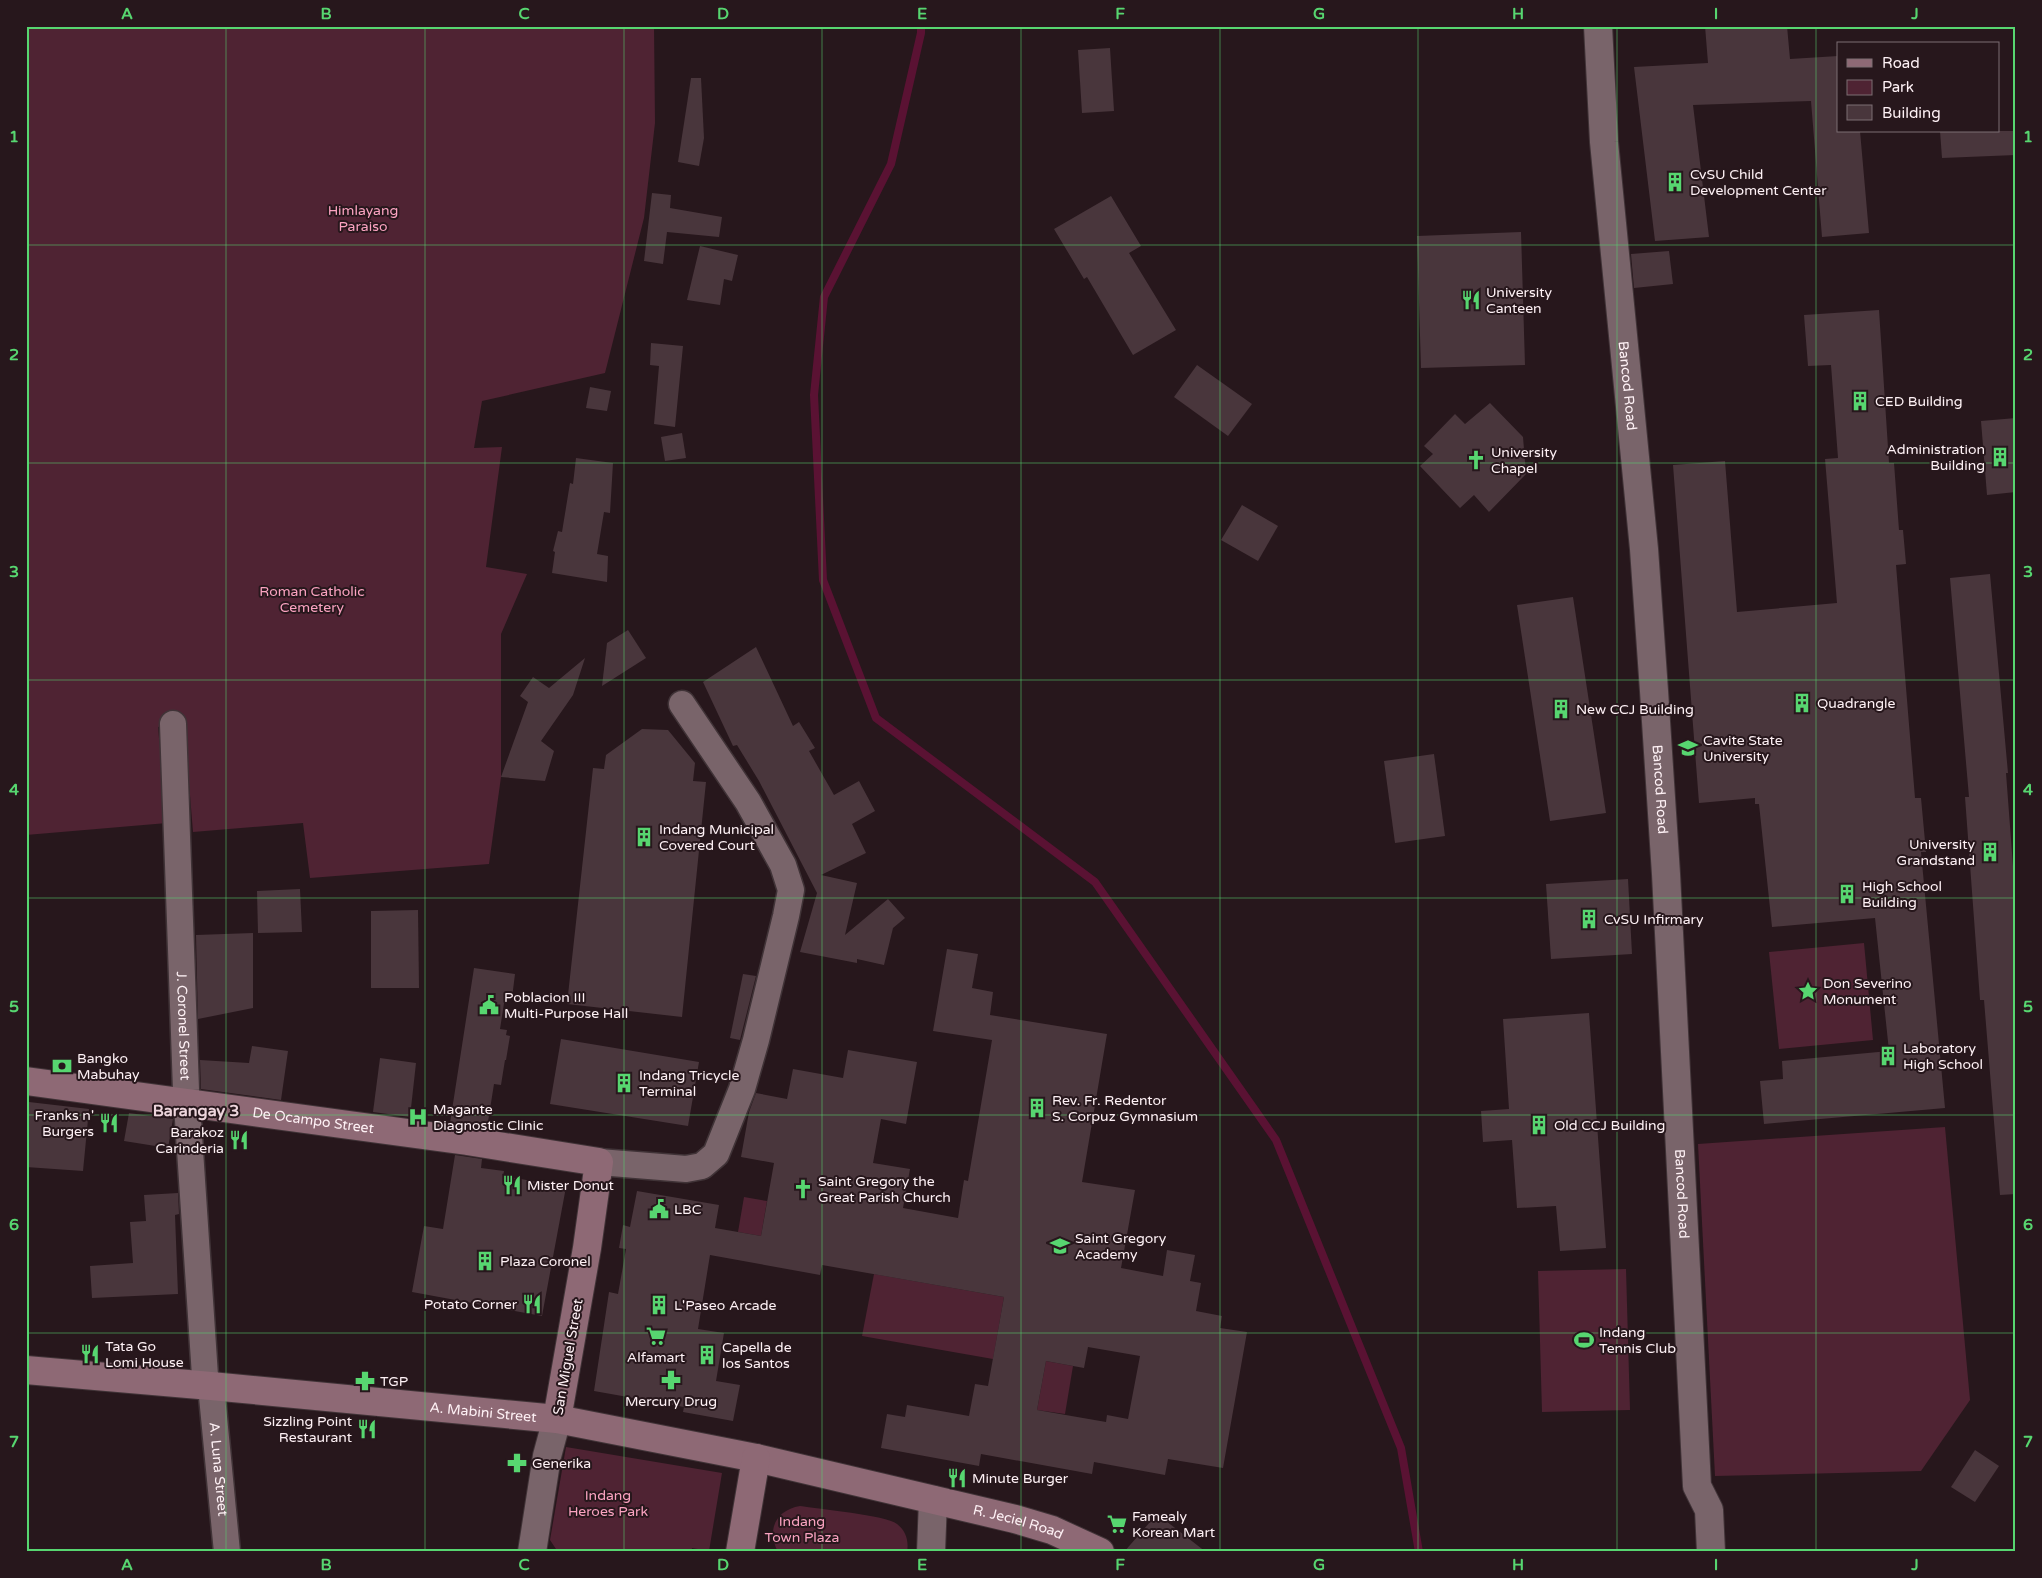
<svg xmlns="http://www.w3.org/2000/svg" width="2042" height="1578" font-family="'Varela Round',sans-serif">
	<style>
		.green { fill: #4f2333 }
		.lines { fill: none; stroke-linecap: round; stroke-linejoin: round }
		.stream { stroke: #5a1233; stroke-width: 8 }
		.building { fill: #49363c; fill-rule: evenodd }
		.minor-casing { stroke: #403337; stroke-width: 29 }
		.tertiary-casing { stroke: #403337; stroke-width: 30 }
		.secondary-casing { stroke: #403337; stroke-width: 30 }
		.minor { stroke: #79646a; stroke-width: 26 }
		.tertiary { stroke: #79646a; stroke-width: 28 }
		.secondary { stroke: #8e6975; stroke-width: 28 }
		.grid { fill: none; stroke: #57d670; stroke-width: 1; stroke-opacity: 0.55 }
		.labels { text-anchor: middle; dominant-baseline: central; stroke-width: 4; stroke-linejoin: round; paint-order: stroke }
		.poi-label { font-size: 14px; fill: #fef1f5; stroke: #27171c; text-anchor: start }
		.park-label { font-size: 14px; fill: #fba3c1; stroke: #27171c }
		.street-label { font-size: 14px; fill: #fef1f5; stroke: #27171c }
		.quarter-label { font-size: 16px; font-weight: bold; fill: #edd5dc; stroke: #27171c }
		.neatline { fill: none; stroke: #57d670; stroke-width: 2 }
		.grid-label { font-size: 16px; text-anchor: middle; font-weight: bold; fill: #57d670 }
	</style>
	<rect width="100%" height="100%" fill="#27171c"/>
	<g class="green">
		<polygon points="26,26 654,26 655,123 644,218 605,373 482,401 474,448 502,447 486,567 527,574 501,634 501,777 489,864 310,878 303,823 193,832 184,722 158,727 167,823 26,835"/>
		<polygon points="1864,943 1873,1040 1779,1049 1769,952"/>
		<polygon points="1945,1127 1970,1400 1921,1471 1715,1476 1698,1144"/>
		<polygon points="744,1197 767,1201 761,1236 738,1232"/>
		<polygon points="1626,1269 1630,1410 1542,1412 1538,1271"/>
		<polygon points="874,1274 1004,1297 993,1359 862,1336"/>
		<polygon points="1046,1361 1073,1366 1065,1414 1037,1410"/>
		<polygon points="566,1447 722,1473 709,1551 692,1548 691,1552 558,1552 550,1540"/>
		<path d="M 800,1506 C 818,1509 886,1515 897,1524 C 906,1531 909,1541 907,1552 L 778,1552 C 766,1530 776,1510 800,1506 Z"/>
	</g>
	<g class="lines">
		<polyline class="stream" points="921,26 921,33 891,164 824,297 814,395 823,580 876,718 1095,882 1276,1140 1401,1448 1419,1552"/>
	</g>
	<g class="building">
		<polygon points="1705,26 1787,26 1790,59 1838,56 1838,131 1860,131 1869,233 1822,237 1811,101 1693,105 1709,237 1655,241 1634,67 1708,63"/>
		<polygon points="1110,48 1114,111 1082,113 1078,50"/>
		<polygon points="691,78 701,78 704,138 699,166 678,162"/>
		<polygon points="1940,131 2016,131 2016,155 1942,158"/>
		<polygon points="652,193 671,195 670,208 722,217 719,237 667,232 663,264 644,261"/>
		<polygon points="1111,196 1141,246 1129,253 1176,330 1133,355 1087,277 1084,279 1054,229"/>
		<polygon points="1521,232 1525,365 1421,368 1417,236"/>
		<polygon points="700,246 738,255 732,281 724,279 720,305 687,300"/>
		<polygon points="1669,251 1673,284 1634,288 1631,254"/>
		<polygon points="1879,310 1889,463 1894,463 1899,530 1903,530 1906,564 1896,565 1915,798 1921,798 1926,852 1921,852 1945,1108 1764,1124 1760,1081 1783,1079 1782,1061 1889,1051 1875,918 1772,927 1759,804 1755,804 1755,798 1699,803 1673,465 1725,461 1737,612 1837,603 1825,459 1838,458 1831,365 1808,366 1804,315"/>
		<polygon points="651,343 683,346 675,427 654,424 659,366 650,365"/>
		<polygon points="1197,365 1252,404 1228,436 1174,397"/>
		<polygon points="590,387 611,391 607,411 586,408"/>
		<polygon points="1490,403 1523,437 1526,474 1489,512 1474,495 1460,508 1420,466 1433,454 1424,446 1455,414 1465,424"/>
		<polygon points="2016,418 2016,492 1987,495 1981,421"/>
		<polygon points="682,433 686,458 665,461 661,437"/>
		<polygon points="576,458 613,463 610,513 604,512 597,554 608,556 607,582 552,573 555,552 553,551 558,531 562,532 570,483 573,484"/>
		<polygon points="1242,505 1278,526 1258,561 1221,540"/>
		<polygon points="1990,574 2008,773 2006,773 2016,906 2016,1194 2000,1195 1984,1000 1980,1000 1965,797 1969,797 1950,578"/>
		<polygon points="1573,597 1606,813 1550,821 1517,605"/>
		<polygon points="628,630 646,658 602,686 607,643"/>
		<polygon points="756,647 793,726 799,722 815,748 809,751 834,795 859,781 875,811 852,824 866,853 821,875 857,883 845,935 888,899 905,918 893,928 884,965 857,959 857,963 800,952 817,893 759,781 737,745 733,746 703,682"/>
		<polygon points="585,658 573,695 541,741 554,751 545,781 501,777 528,702 520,696 533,677 549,688"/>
		<polygon points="642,729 668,730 695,763 693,781 706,782 682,1017 567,1004 593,768 604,769 606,755"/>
		<polygon points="1434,754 1445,836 1395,843 1384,761"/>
		<polygon points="1628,879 1632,954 1551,959 1546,884"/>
		<polygon points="300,889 302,932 258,933 257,891"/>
		<polygon points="418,910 419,988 371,988 371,911"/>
		<polygon points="253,933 253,1008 198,1019 196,935"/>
		<path d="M 947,949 L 978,954 L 972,988 L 993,992 L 990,1015 L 1107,1034 L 1082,1182 L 1135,1190 L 1121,1268 L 1163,1276 L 1167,1250 L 1195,1255 L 1190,1281 L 1201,1283 L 1196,1311 L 1222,1316 L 1220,1328 L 1247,1332 L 1223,1468 L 1168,1459 L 1165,1475 L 1094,1462 L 1092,1474 L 981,1454 L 979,1466 L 881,1448 L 887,1414 L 905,1417 L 907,1405 L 969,1416 L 975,1384 L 988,1386 L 1004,1297 L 822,1265 L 820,1275 L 710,1255 L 698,1329 L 724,1333 L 716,1381 L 740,1385 L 733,1421 L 683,1412 L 684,1407 L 594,1391 L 609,1292 L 618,1294 L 626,1249 L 619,1248 L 623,1225 L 630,1227 L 637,1191 L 719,1205 L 715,1228 L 761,1236 L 774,1163 L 741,1157 L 749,1112 L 756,1093 L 787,1099 L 793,1069 L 843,1078 L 848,1050 L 917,1062 L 906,1124 L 881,1119 L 873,1163 L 910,1169 L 903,1208 L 958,1218 L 964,1180 L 968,1181 L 992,1040 L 933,1031 ZM 1088,1347 L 1140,1356 L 1128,1419 L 1107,1415 L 1106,1422 L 1037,1410 L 1046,1361 L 1084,1368 Z"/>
		<polygon points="474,968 515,974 512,998 505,997 500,1029 507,1030 506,1035 510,1036 506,1060 505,1060 501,1085 494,1084 487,1128 450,1123"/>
		<polygon points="743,974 756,976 740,1040 730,1038"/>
		<polygon points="1589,1013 1606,1248 1560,1251 1556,1206 1517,1208 1512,1140 1483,1142 1481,1111 1509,1109 1503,1019"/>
		<polygon points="561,1039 699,1062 688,1126 550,1104"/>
		<polygon points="252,1046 288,1051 281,1100 201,1089 200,1060 249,1063"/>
		<polygon points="380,1058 416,1063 410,1117 373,1112"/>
		<polygon points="29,1102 89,1109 83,1171 26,1167"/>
		<polygon points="129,1113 173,1119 168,1148 124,1141"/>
		<polygon points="455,1155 482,1159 481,1168 504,1171 503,1176 566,1187 542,1316 412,1292 424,1226 443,1229"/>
		<polygon points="178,1193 179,1214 175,1215 178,1294 92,1298 90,1266 133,1263 130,1222 146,1221 144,1195"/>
		<polygon points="1975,1450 1999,1466 1975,1502 1951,1487"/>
		<polygon points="1157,1514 1206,1552 1124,1552"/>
	</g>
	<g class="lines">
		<defs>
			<g id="minor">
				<path id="s1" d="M 173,724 L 186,1090 L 205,1376 L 211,1386 L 227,1552"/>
				<polyline points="599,1162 686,1169 702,1166 716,1154 742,1089 756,1040 786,916 791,890 783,865 748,802 682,704"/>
			</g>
			<g id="tertiary">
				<path id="s2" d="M 1598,26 L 1604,142 L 1644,549 L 1654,691 L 1666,874 L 1697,1486 L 1709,1510 L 1711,1552"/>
				<polyline points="532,1552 547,1456 557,1419"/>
				<polyline points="931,1552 933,1500"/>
			</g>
			<g id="secondary">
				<path id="s3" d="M 26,1081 L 467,1141 L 599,1162 L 587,1248 L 557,1419"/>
				<path id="s4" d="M 26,1370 L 211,1386 L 557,1419 L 756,1458 L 1015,1519 L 1052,1530 L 1100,1552"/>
				<polyline points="740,1552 756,1458"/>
			</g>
		</defs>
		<use href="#minor" class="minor-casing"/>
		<use href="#tertiary" class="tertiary-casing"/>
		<use href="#secondary" class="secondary-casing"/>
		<use href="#minor" class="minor"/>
		<use href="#tertiary" class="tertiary"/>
		<use href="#secondary" class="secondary"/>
	</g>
	<path class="grid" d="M 226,26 L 226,1552M 425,26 L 425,1552M 624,26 L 624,1552M 822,26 L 822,1552M 1021,26 L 1021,1552M 1220,26 L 1220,1552M 1418,26 L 1418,1552M 1617,26 L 1617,1552M 1816,26 L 1816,1552M 26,245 L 2016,245M 26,463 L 2016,463M 26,680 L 2016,680M 26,898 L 2016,898M 26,1115 L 2016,1115M 26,1333 L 2016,1333"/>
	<defs>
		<symbol id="building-bare" viewBox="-9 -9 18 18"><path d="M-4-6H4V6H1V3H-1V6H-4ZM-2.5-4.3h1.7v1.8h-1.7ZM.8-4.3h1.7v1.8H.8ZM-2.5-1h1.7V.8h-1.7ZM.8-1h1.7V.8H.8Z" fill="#57d670" stroke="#27171c" stroke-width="2.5" paint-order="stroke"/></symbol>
		<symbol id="restaurant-bare" viewBox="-9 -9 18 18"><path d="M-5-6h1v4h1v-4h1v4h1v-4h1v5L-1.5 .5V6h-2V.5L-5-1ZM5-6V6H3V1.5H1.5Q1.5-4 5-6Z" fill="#57d670" stroke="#27171c" stroke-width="2.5" paint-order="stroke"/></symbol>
		<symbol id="church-bare" viewBox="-9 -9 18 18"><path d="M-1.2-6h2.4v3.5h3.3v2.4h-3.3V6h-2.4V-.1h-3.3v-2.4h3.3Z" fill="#57d670" stroke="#27171c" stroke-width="2.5" paint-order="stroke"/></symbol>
		<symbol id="university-bare" viewBox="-9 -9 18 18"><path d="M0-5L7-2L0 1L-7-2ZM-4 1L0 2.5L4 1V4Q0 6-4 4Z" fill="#57d670" stroke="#27171c" stroke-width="2.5" paint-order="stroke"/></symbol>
		<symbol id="sight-bare" viewBox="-9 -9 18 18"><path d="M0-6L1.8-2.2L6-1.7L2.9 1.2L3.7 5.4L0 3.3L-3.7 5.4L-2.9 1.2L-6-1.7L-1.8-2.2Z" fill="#57d670" stroke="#27171c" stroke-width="2.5" paint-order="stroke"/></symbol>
		<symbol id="civic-bare" viewBox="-9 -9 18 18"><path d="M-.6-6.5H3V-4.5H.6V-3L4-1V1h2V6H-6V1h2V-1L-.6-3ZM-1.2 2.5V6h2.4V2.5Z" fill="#57d670" stroke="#27171c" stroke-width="2.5" paint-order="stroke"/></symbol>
		<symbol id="bank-bare" viewBox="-9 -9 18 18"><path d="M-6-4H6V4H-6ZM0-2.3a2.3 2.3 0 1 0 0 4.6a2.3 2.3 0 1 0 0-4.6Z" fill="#57d670" stroke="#27171c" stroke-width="2.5" paint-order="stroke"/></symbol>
		<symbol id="hospital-bare" viewBox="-9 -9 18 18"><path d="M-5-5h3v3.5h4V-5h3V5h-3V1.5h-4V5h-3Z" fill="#57d670" stroke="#27171c" stroke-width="2.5" paint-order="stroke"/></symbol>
		<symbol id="school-bare" viewBox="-9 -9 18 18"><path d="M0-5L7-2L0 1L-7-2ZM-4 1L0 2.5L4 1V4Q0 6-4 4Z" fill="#57d670" stroke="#27171c" stroke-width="2.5" paint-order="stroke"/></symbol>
		<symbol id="supermarket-bare" viewBox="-9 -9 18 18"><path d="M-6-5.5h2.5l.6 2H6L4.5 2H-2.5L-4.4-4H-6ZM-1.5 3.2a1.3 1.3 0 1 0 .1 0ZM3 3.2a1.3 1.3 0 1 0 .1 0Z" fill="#57d670" stroke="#27171c" stroke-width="2.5" paint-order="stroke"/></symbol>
		<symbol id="stadium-bare" viewBox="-9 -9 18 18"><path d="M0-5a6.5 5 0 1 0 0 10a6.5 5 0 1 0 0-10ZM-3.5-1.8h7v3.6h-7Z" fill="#57d670" stroke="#27171c" stroke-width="2.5" paint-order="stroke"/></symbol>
		<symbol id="pharmacy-bare" viewBox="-9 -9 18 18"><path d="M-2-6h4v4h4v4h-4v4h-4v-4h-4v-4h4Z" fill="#57d670" stroke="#27171c" stroke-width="2.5" paint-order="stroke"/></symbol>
	</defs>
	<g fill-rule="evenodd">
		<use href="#building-bare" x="1661" y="168" width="28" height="28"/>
		<use href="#restaurant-bare" x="1457" y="286" width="28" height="28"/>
		<use href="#building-bare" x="1846" y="387" width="28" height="28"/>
		<use href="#building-bare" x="1986" y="443" width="28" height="28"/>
		<use href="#church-bare" x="1462" y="446" width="28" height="28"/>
		<use href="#building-bare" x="1788" y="689" width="28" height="28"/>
		<use href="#building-bare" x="1547" y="695" width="28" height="28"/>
		<use href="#university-bare" x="1674" y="734" width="28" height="28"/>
		<use href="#building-bare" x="630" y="823" width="28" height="28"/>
		<use href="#building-bare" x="1976" y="838" width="28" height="28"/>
		<use href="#building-bare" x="1833" y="880" width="28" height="28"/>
		<use href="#building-bare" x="1575" y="905" width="28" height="28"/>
		<use href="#sight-bare" x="1794" y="977" width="28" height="28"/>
		<use href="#civic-bare" x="475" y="991" width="28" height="28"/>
		<use href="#building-bare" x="1874" y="1042" width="28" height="28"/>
		<use href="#bank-bare" x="48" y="1052" width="28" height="28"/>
		<use href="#building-bare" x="610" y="1069" width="28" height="28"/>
		<use href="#building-bare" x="1023" y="1094" width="28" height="28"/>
		<use href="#hospital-bare" x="404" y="1103" width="28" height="28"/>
		<use href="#restaurant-bare" x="95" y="1109" width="28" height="28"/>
		<use href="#building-bare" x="1525" y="1111" width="28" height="28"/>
		<use href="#restaurant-bare" x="225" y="1126" width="28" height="28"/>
		<use href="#restaurant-bare" x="498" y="1171" width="28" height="28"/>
		<use href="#church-bare" x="789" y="1175" width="28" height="28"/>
		<use href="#civic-bare" x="645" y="1195" width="28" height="28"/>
		<use href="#school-bare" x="1046" y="1232" width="28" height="28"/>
		<use href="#building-bare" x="471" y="1247" width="28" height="28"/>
		<use href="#restaurant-bare" x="518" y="1290" width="28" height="28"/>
		<use href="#building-bare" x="645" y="1291" width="28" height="28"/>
		<use href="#supermarket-bare" x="642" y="1322" width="28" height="28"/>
		<use href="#stadium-bare" x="1570" y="1326" width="28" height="28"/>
		<use href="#restaurant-bare" x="76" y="1340" width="28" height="28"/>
		<use href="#building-bare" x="693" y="1341" width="28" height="28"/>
		<use href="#pharmacy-bare" x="657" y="1366" width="28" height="28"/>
		<use href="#pharmacy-bare" x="351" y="1367" width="28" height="28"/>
		<use href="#restaurant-bare" x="353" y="1415" width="28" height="28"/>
		<use href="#pharmacy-bare" x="503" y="1449" width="28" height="28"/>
		<use href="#restaurant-bare" x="943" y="1464" width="28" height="28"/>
		<use href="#supermarket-bare" x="1103" y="1510" width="28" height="28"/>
	</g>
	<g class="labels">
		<g class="poi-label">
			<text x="1690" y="174">CvSU Child<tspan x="1690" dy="16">Development Center</tspan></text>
			<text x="1486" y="292">University<tspan x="1486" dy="16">Canteen</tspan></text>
			<text x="1875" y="401">CED Building</text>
			<text x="1985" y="449" text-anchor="end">Administration<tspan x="1985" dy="16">Building</tspan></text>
			<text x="1491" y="452">University<tspan x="1491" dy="16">Chapel</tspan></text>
			<text x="1817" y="703">Quadrangle</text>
			<text x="1576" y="709">New CCJ Building</text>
			<text x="1703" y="740">Cavite State<tspan x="1703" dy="16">University</tspan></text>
			<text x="659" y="829">Indang Municipal<tspan x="659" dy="16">Covered Court</tspan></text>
			<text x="1975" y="844" text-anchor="end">University<tspan x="1975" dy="16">Grandstand</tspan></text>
			<text x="1862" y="886">High School<tspan x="1862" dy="16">Building</tspan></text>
			<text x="1604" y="919">CvSU Infirmary</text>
			<text x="1823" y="983">Don Severino<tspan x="1823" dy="16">Monument</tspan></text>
			<text x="504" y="997">Poblacion III<tspan x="504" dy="16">Multi-Purpose Hall</tspan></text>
			<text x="1903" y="1048">Laboratory<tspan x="1903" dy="16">High School</tspan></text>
			<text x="77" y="1058">Bangko<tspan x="77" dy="16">Mabuhay</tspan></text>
			<text x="639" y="1075">Indang Tricycle<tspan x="639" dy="16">Terminal</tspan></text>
			<text x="1052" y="1100">Rev. Fr. Redentor<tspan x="1052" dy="16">S. Corpuz Gymnasium</tspan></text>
			<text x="433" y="1109">Magante<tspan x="433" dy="16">Diagnostic Clinic</tspan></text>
			<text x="94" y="1115" text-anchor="end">Franks n'<tspan x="94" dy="16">Burgers</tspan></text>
			<text x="1554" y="1125">Old CCJ Building</text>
			<text x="224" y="1132" text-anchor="end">Barakoz<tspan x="224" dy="16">Carinderia</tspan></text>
			<text x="818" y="1181">Saint Gregory the<tspan x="818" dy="16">Great Parish Church</tspan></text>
			<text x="527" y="1185">Mister Donut</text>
			<text x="674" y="1209">LBC</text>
			<text x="1075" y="1238">Saint Gregory<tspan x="1075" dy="16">Academy</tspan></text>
			<text x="500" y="1261">Plaza Coronel</text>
			<text x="517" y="1304" text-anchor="end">Potato Corner</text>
			<text x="674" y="1305">L'Paseo Arcade</text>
			<text x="1599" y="1332">Indang<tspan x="1599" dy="16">Tennis Club</tspan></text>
			<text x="105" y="1346">Tata Go<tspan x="105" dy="16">Lomi House</tspan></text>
			<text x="722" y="1347">Capella de<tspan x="722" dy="16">los Santos</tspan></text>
			<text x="656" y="1357" text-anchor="middle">Alfamart</text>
			<text x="380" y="1381">TGP</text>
			<text x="671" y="1401" text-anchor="middle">Mercury Drug</text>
			<text x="352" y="1421" text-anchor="end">Sizzling Point<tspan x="352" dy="16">Restaurant</tspan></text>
			<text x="532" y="1463">Generika</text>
			<text x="972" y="1478">Minute Burger</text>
			<text x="1132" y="1516">Famealy<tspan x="1132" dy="16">Korean Mart</tspan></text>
		</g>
		<g class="park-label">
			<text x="363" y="210">Himlayang<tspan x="363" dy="16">Paraiso</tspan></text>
			<text x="312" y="591">Roman Catholic<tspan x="312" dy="16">Cemetery</tspan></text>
			<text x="608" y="1495">Indang<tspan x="608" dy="16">Heroes Park</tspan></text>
			<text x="802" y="1521">Indang<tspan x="802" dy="16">Town Plaza</tspan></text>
		</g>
		<g class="street-label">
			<text stroke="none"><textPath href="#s2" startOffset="361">Bancod Road</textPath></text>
			<text stroke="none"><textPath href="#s2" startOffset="766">Bancod Road</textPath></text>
			<text stroke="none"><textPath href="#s1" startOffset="302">J. Coronel Street</textPath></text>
			<text stroke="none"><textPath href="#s3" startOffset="290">De Ocampo Street</textPath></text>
			<text stroke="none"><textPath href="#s2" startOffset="1171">Bancod Road</textPath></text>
			<text transform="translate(568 1357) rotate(-80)">San Miguel Street</text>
			<text stroke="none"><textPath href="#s4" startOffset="459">A. Mabini Street</textPath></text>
			<text stroke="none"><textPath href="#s1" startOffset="748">A. Luna Street</textPath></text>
			<text stroke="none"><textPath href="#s4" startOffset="1006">R. Jeciel Road</textPath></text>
		</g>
		<g class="quarter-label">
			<text x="196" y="1111">Barangay 3</text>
		</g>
	</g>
	<rect width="2042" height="1578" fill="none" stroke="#27171c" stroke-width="55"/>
	<rect x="1837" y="42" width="162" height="90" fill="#27171c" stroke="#7d6e73"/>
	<rect x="1847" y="59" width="25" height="8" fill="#8e6975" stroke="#7d6e73"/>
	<text x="1882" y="68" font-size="15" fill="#fef1f5">Road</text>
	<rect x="1847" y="80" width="25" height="15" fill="#4f2333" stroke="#7d6e73"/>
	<text x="1882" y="92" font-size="15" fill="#fef1f5">Park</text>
	<rect x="1847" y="105" width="25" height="15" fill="#49363c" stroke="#7d6e73"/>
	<text x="1882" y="118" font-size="15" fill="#fef1f5">Building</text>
	<rect x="28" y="28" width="1986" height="1522" class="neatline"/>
	<g class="grid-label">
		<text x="127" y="19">A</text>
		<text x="326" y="19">B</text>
		<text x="524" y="19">C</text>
		<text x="723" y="19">D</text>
		<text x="922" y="19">E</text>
		<text x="1120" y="19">F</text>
		<text x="1319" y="19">G</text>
		<text x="1518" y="19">H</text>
		<text x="1716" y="19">I</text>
		<text x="1915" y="19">J</text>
		<text x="14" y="142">1</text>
		<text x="2028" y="142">1</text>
		<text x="14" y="360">2</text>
		<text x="2028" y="360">2</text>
		<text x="14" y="577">3</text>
		<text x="2028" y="577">3</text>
		<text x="14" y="795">4</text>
		<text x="2028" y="795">4</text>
		<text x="14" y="1012">5</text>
		<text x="2028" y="1012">5</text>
		<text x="14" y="1230">6</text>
		<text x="2028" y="1230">6</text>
		<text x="14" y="1447">7</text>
		<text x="2028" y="1447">7</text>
		<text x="127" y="1570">A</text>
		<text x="326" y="1570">B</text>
		<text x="524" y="1570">C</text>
		<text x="723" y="1570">D</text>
		<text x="922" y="1570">E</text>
		<text x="1120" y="1570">F</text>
		<text x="1319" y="1570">G</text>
		<text x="1518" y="1570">H</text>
		<text x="1716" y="1570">I</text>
		<text x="1915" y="1570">J</text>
	</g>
</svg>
